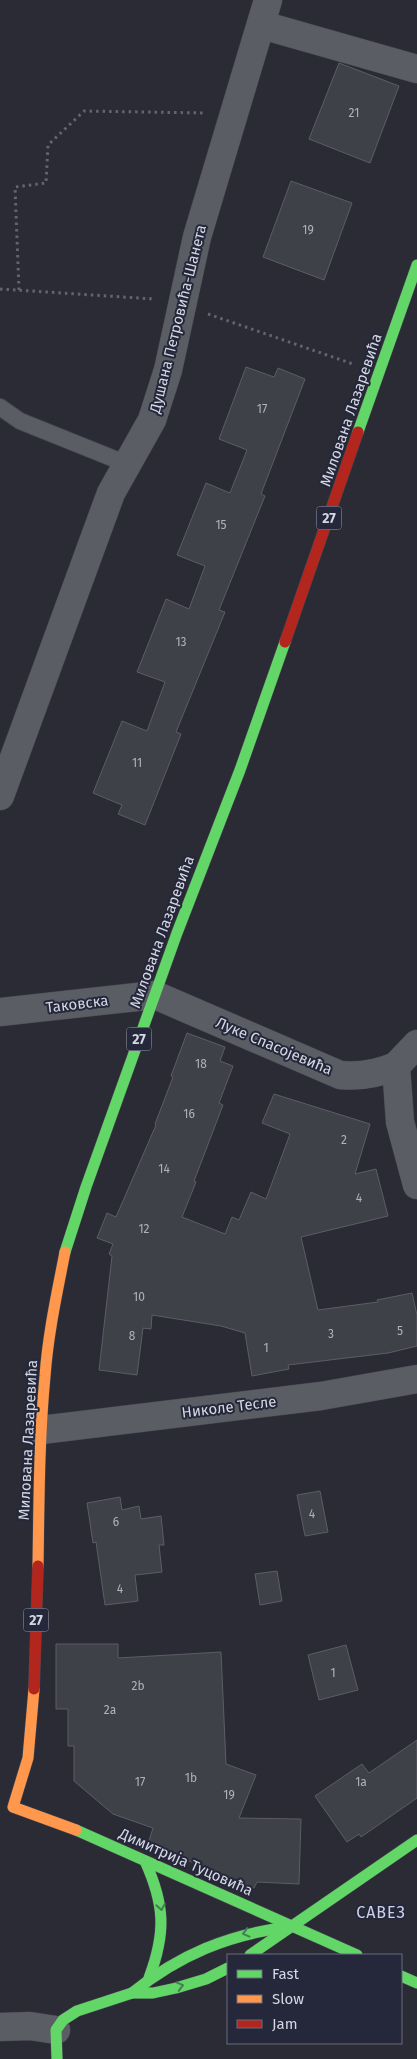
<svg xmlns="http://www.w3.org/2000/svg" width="417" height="2059" font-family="'Fira Sans',sans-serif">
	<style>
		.building { fill: #3f4149; stroke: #5c5d66 }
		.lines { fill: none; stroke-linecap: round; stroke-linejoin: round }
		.lane-casing { stroke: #464750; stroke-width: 18 }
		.street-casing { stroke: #464750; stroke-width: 29 }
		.fast-casing { stroke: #464750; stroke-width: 12 }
		.slow-casing { stroke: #464750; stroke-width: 12 }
		.jam-casing { stroke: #464750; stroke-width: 12 }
		.path { stroke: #64656c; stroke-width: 3; stroke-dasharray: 2.5 4; stroke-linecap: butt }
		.lane { stroke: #5b5d65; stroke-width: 16 }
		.street { stroke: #5b5d65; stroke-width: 28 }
		.fast { stroke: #63d668; stroke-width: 11 }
		.slow { stroke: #ff974d; stroke-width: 11 }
		.jam { stroke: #b3261e; stroke-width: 11 }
		.oneway { stroke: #447e51 }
		.labels { text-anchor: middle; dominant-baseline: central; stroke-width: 4; stroke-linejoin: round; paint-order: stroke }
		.number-label { font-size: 12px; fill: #b0b2bc }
		.shield { fill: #25273a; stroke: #a0a2b0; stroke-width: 1 }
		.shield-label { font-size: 14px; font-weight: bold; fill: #d5d7e3 }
		.street-label { font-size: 15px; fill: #d5d7e3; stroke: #25273a }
		.neighbourhood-label { font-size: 16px; letter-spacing: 1px; fill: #cdd1ea; stroke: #25273a }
	</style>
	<rect width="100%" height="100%" fill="#2a2b35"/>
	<g class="building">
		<polygon points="339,63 399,86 370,163 309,139"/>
		<polygon points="291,181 352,203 324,280 263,257"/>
		<polygon points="246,367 274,377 278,368 305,379 261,494 265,496 219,610 225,612 176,732 181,734 145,825 118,814 122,805 93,793 122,721 147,731 165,682 137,672 166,599 189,609 205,566 177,555 206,483 230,493 247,450 219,439"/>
		<polygon points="187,1033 225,1047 220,1061 233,1066 219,1103 223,1105 194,1181 196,1182 182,1217 225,1234 232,1217 239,1220 251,1192 266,1199 290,1134 262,1123 274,1094 370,1124 355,1174 376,1169 388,1216 301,1237 318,1310 378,1302 377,1300 412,1293 417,1315 417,1346 388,1353 288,1365 289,1369 252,1376 245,1333 221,1326 152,1315 151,1329 143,1328 137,1375 99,1370 112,1256 109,1254 113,1244 97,1238 107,1213 116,1217 156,1125 155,1124 173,1077 171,1076"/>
		<polygon points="320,1491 328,1532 305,1536 297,1495"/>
		<polygon points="120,1497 122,1510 139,1506 141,1519 161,1516 164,1545 159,1545 162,1572 135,1575 138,1601 105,1605 96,1542 93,1543 87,1503"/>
		<polygon points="277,1571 282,1601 260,1605 255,1574"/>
		<polygon points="56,1644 118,1644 118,1658 221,1652 226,1764 256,1775 239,1818 301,1819 299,1884 257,1882 254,1888 148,1844 153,1828 113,1814 74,1781 74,1746 68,1746 68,1709 56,1709"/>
		<polygon points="346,1645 358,1690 319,1700 308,1655"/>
		<polygon points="417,1740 417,1798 361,1837 359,1834 347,1842 315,1796 362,1764 369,1773"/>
	</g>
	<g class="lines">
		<defs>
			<polyline id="lane" points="0,407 20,421 127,464"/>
			<g id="street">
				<polyline points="262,25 417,69"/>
				<polyline points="0,796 111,493 152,420 168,370 197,237 268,0"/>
				<path d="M 0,1012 L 155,995 L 340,1075 C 360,1077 377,1074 396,1066 L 400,1122 L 417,1185"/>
				<polyline points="396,1066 417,1044"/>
				<polyline points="41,1430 321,1396 417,1379"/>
				<polyline points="0,2027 30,2026 56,2030"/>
			</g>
			<g id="fast">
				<polyline points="358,432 417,265"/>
				<polyline points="65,1252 86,1187 177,933 240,770 285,642"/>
				<polyline points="76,1830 357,1955"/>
				<path d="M 145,1861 C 165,1905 166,1933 149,1978"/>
				<polyline points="250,1955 417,1840"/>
				<polyline points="401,1976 417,1983"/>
				<path d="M 132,1993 C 179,1955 229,1934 289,1927"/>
				<polyline points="57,2059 56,2030 63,2020 77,2011 132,1993 153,1993 176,1988 206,1979 228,1968"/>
			</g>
			<g id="slow">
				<path d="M 38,1566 C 39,1503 39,1439 45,1376 C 48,1334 57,1293 65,1252"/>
				<polyline points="34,1689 28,1758 13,1807 76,1830"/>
			</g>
			<g id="jam">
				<polyline points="285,642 358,432"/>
				<polyline points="34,1689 38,1566"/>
			</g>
		</defs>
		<use href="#lane" class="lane-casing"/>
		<use href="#street" class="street-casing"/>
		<use href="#fast" class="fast-casing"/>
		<use href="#slow" class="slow-casing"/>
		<use href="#jam" class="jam-casing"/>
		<g class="path">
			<polyline points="0,289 154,299"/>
			<polyline points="19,290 15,187 46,183 48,145 84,111 204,113"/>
			<polyline points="208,314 353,364"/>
		</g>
		<use href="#lane" class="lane"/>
		<use href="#street" class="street"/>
		<use href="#fast" class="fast"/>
		<use href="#slow" class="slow"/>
		<use href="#jam" class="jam"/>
	</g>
	<defs><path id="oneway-chevron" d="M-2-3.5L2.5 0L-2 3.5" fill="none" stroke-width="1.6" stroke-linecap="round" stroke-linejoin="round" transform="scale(1.25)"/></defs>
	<g class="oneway">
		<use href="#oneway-chevron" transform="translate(161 1907) rotate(80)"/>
		<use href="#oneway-chevron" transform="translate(246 1933) rotate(165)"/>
		<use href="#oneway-chevron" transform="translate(180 1986) rotate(-15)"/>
	</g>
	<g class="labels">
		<g class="number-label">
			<text x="354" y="113">21</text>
			<text x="308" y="230">19</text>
			<text x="262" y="409">17</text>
			<text x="221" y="525">15</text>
			<text x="181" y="642">13</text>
			<text x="137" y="763">11</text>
			<text x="201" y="1064">18</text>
			<text x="189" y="1114">16</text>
			<text x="344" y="1140">2</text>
			<text x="164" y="1169">14</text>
			<text x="359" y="1198">4</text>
			<text x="144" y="1229">12</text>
			<text x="139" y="1297">10</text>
			<text x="400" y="1331">5</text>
			<text x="331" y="1334">3</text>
			<text x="132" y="1336">8</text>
			<text x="266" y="1348">1</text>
			<text x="312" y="1514">4</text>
			<text x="116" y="1522">6</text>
			<text x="120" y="1589">4</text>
			<text x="333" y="1673">1</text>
			<text x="138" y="1686">2b</text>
			<text x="110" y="1710">2a</text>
			<text x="191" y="1778">1b</text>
			<text x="140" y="1782">17</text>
			<text x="361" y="1782">1a</text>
			<text x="229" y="1795">19</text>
		</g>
		<g class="shield">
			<rect x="316.5" y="506.5" width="25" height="23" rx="4"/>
			<rect x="126.5" y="1027.5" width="25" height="23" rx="4"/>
			<rect x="23.5" y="1608.5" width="25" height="23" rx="4"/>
		</g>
		<g class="shield-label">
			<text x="329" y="518">27</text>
			<text x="139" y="1039">27</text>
			<text x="36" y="1620">27</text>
		</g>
		<g class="street-label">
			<text transform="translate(178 319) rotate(-76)">Душана Петровића-Шанета</text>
			<text transform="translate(351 410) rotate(-71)">Милована Лазаревића</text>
			<text transform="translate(162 932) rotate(-70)">Милована Лазаревића</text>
			<text transform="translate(77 1004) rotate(-7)">Таковска</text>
			<text transform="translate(274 1046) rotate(23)">Луке Спасојевића</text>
			<text transform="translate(229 1407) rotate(-7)">Николе Тесле</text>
			<text transform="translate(28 1440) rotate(-87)">Милована Лазаревића</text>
			<text transform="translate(186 1862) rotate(24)">Димитрија Туцовића</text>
		</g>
		<g class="neighbourhood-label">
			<text x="381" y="1912">САВЕЗ</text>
		</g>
	</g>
	<rect x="227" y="1954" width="175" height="90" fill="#25273a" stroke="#6b6d7e"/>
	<rect x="237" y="1970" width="25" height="8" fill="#63d668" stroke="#6b6d7e"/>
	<text x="272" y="1979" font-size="15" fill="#d5d7e3">Fast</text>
	<rect x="237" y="1995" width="25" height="8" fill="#ff974d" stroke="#6b6d7e"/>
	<text x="272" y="2004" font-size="15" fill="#d5d7e3">Slow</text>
	<rect x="237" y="2020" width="25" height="8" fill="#b3261e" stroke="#6b6d7e"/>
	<text x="272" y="2029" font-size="15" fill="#d5d7e3">Jam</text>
</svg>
